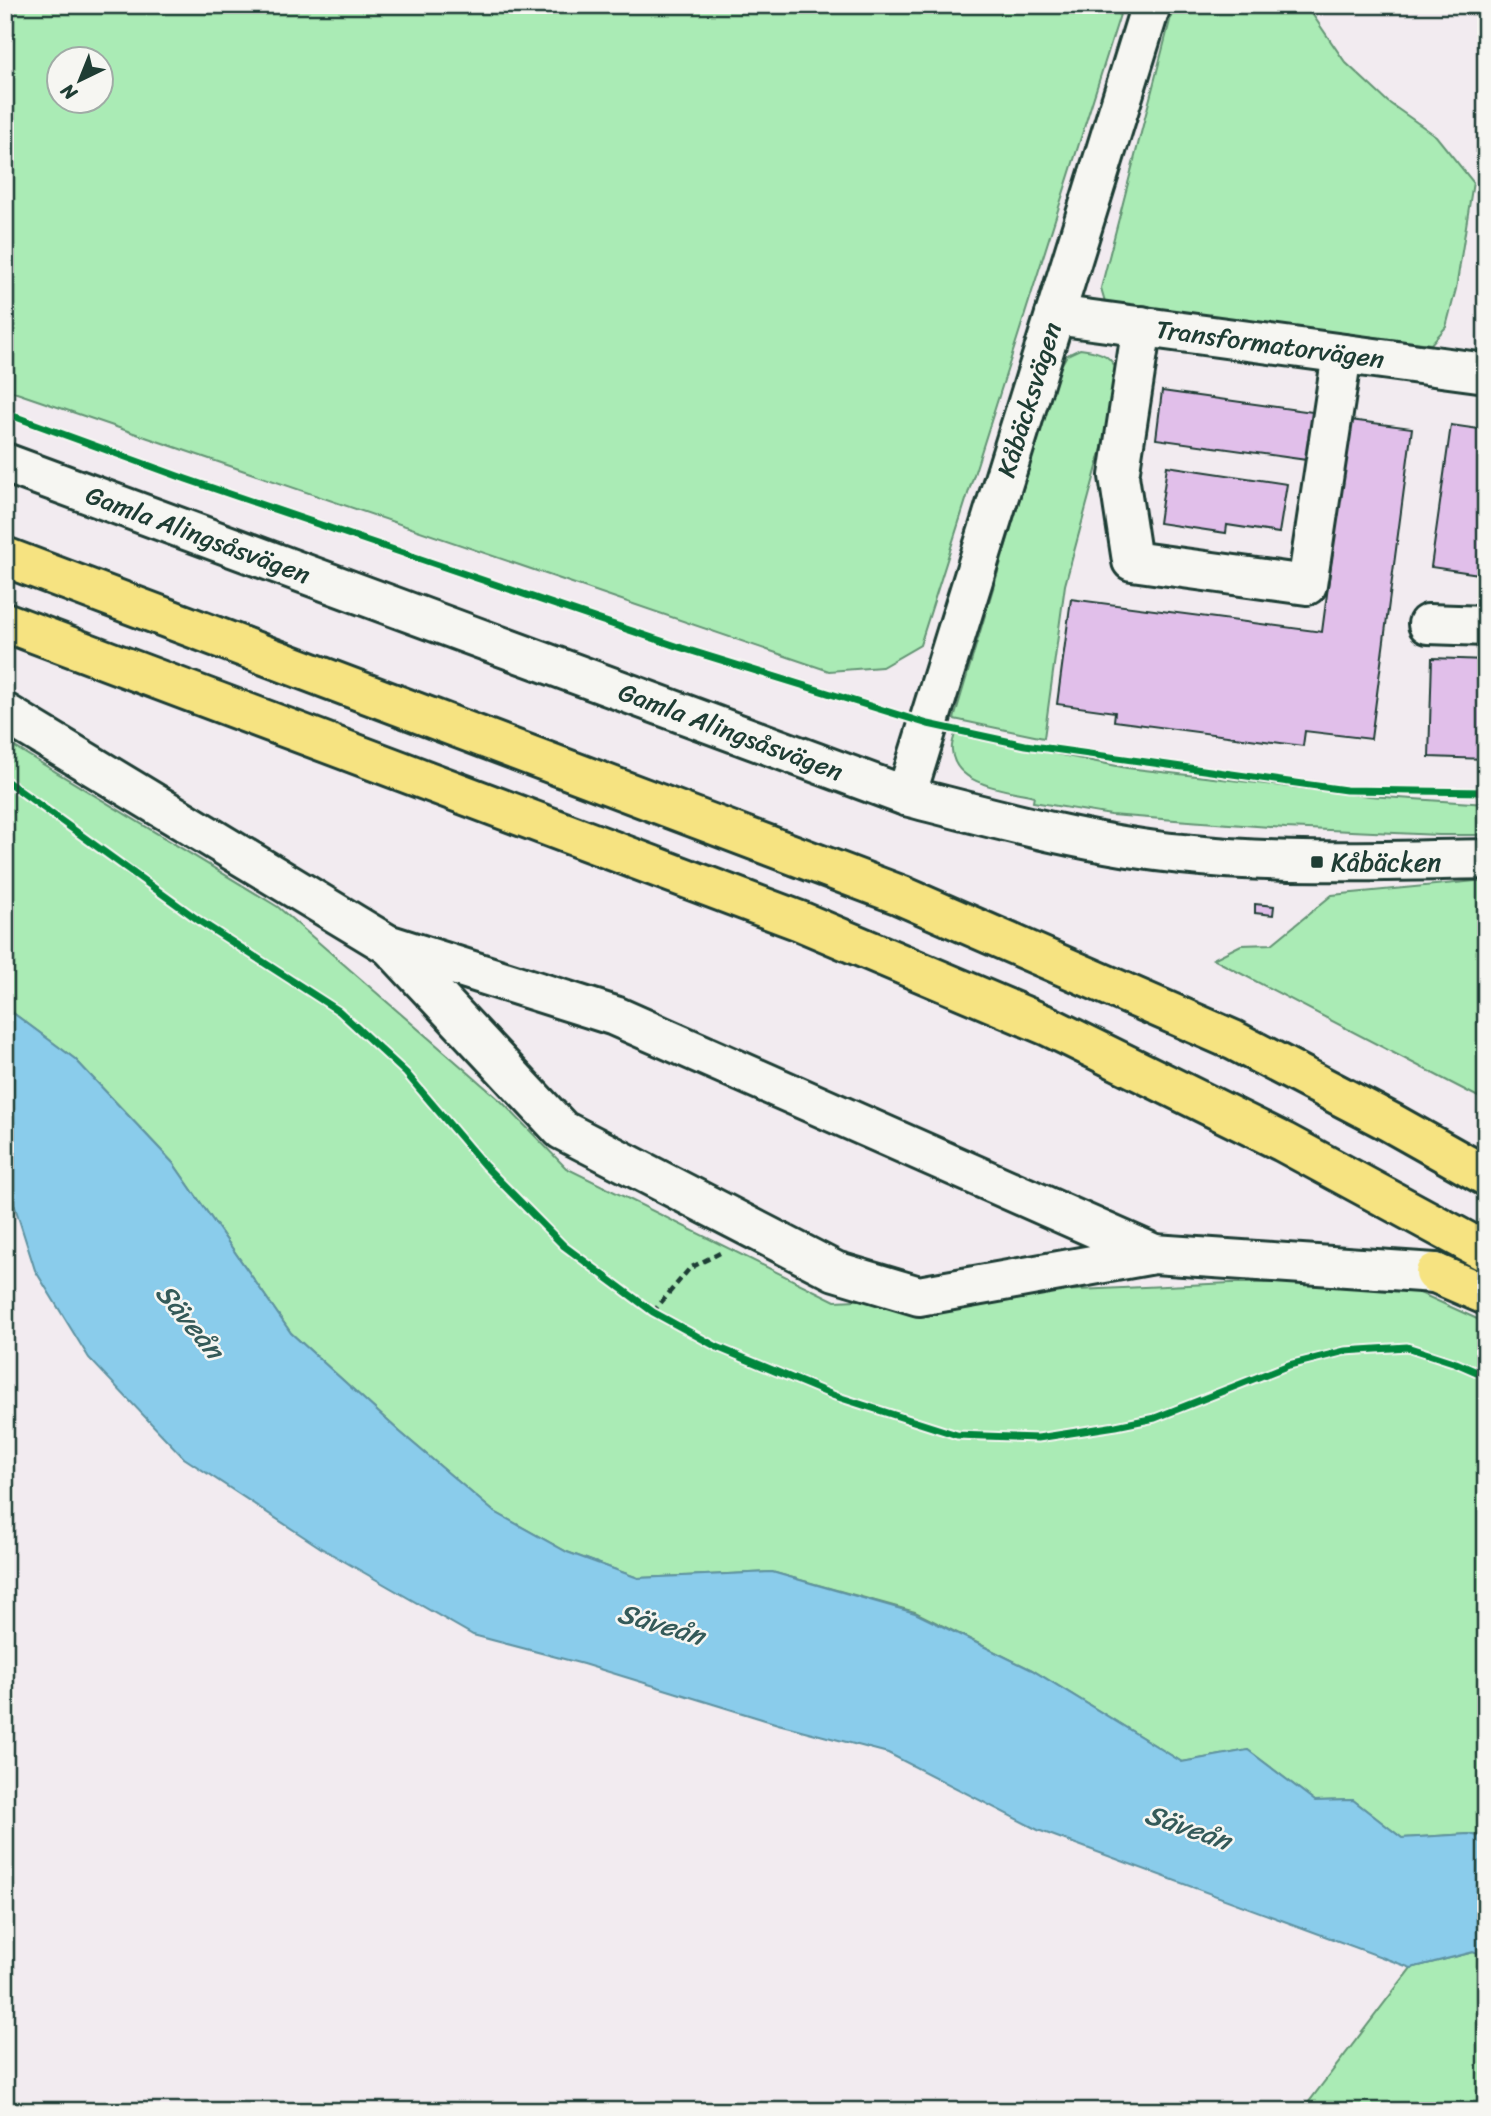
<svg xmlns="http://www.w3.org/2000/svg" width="1491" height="2116" font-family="Sriracha,sans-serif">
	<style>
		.green { fill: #aaebb5; stroke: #649474; stroke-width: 2; fill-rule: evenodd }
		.water { fill: #8acceb; stroke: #5f93a2; stroke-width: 2 }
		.building { fill: #e1bfea; stroke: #1f3d34; stroke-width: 2 }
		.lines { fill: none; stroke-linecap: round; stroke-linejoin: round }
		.minor-casing { stroke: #1f3d34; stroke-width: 44 }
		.highway-casing { stroke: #1f3d34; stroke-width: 44 }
		.path { stroke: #1f3d34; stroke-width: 4.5; stroke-dasharray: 7 5; stroke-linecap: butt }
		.minor { stroke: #f6f6f2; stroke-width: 38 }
		.highway { stroke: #f6e381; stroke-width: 38 }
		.cycleway-casing { stroke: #f6f6f2; stroke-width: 11 }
		.cycleway { stroke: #00873e; stroke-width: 7 }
		.poi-dot { fill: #1f3d34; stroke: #f6f6f2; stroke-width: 2.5 }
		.labels { text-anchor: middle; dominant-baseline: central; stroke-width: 5; stroke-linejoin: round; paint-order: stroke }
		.street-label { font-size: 26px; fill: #1f3d34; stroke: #f6f6f2 }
		.poi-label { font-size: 26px; fill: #1f3d34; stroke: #f6f6f2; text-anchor: start }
		.water-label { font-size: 28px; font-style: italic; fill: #345a59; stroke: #f6f6f2 }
	</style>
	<rect width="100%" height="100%" fill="#f2ebf0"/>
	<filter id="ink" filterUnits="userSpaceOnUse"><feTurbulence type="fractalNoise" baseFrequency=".0143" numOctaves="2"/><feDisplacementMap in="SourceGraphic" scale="14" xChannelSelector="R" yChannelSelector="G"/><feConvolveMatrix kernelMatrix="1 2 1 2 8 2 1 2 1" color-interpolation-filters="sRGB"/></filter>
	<g filter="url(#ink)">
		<g class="green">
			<path d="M 5,5 L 1123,5 L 920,645 L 882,667 L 829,671 L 5,389 ZM 60,60 L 102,60 L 102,102 L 60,102 Z"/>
			<polygon points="1174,5 1306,5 1345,62 1388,102 1436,136 1473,182 1456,289 1446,327 1431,344 1106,305 1101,288"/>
			<path d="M 1080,349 C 1104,352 1111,355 1121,378 L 1065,585 L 1044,738 L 954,719 L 1058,371 L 1067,355 Z"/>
			<path d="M 955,734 L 1127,768 L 1369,796 L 1486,804 L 1486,835 L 1439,835 L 1285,828 L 1175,820 L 1111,815 L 1033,802 L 1034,796 C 1008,790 954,786 952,750 C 951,745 954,738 955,734 Z"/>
			<polygon points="5,741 278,907 502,1102 566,1168 835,1301 1231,1283 1398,1283 1486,1323 1486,1838 1469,1834 1402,1838 1353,1800 1315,1801 1248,1750 1182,1762 1032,1670 915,1612 772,1572 638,1578 567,1552 493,1511 400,1432 291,1333 173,1163 75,1059 5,1007"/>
			<polygon points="1486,880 1486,1101 1213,959 1241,945 1272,944 1332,895"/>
			<polygon points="1474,1952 1486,1957 1486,2111 1302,2111 1411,1968"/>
		</g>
		<polygon class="water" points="5,1007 75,1059 173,1163 291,1333 400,1432 493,1511 567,1552 638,1578 772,1572 915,1613 1032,1670 1182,1762 1248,1750 1315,1801 1353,1800 1402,1838 1469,1834 1486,1838 1486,1957 1473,1952 1411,1968 1038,1830 888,1753 778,1724 583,1664 473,1635 321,1548 184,1458 89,1358 35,1270 5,1175"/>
		<g class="building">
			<polygon points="1162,391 1320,413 1314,461 1156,439"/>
			<polygon points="1350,420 1412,428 1371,739 1305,731 1303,746 1114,721 1115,712 1057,704 1071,599 1322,632"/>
			<polygon points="1451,425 1486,430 1486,575 1431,567"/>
			<polygon points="1167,466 1287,484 1279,533 1227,525 1226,533 1159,523"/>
			<polygon points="1432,658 1486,660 1486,759 1429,757"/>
			<polygon points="1255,904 1274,906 1273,915 1255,913"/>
		</g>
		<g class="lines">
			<defs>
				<g id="minor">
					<path id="s1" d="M 1055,315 L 1486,373"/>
					<polyline points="1142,326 1119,476 1132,561 1307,585 1342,354"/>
					<path id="s2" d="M 5,463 L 906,796 C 996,819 1091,845 1182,854 C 1283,865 1385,861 1486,859"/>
					<polyline points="1428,624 1486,626"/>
					<polyline points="5,713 387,944 615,1016 1154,1254"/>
					<path id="s3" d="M 906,796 L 1151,5"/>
					<polyline points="389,945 562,1130 835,1271 919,1296 1154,1254 1435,1273"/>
				</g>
				<g id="highway">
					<polyline points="5,557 900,895 1233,1040 1390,1122 1486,1176"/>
					<polyline points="5,622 800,921 1048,1026 1283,1142 1486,1252"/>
					<polyline points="1435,1273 1486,1295"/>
				</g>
			</defs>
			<use href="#minor" class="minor-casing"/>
			<use href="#highway" class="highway-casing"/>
			<polyline class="path" points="653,1312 690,1268 720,1253"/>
			<use href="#minor" class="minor"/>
			<use href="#highway" class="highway"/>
			<defs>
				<g id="cycleway">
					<polyline points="5,413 186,479 682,648 928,724 1025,745 1346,790 1486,792"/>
					<polyline points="5,780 201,922 339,1011 406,1073 484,1165 564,1246 653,1312 717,1347 835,1396 957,1435 1038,1438 1116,1426 1155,1418 1289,1365 1345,1351 1407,1347 1456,1363 1486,1376"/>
				</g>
			</defs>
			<use href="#cycleway" class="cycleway-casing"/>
			<use href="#cycleway" class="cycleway"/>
		</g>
	</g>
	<rect class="poi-dot" x="1310" y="855" width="14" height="14" rx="3.5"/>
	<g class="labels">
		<g class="street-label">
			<text stroke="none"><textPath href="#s1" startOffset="217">Transformatorvägen</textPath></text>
			<text stroke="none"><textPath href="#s3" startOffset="415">Kåbäcksvägen</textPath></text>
			<text stroke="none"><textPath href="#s2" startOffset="206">Gamla Alingsåsvägen</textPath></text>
			<text stroke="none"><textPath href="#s2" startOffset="774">Gamla Alingsåsvägen</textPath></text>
		</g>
		<g class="poi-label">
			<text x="1331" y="862">Kåbäcken</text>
		</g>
		<g class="water-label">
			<text transform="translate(190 1321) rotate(50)">Säveån</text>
			<text transform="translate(661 1624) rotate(16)">Säveån</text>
			<text transform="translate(1188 1827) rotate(19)">Säveån</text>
		</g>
	</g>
	<rect width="1491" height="2116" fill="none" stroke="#f6f6f2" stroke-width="28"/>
	<rect x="14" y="14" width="1463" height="2088" fill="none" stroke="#1f3d34" stroke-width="2.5" filter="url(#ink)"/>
	<g transform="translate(80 80) rotate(223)"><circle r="33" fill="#f6f6f2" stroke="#a0aca6" stroke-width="2"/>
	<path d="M0-5L12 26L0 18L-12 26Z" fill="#1f3d34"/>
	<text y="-10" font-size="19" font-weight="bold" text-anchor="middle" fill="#1f3d34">N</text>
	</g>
</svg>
